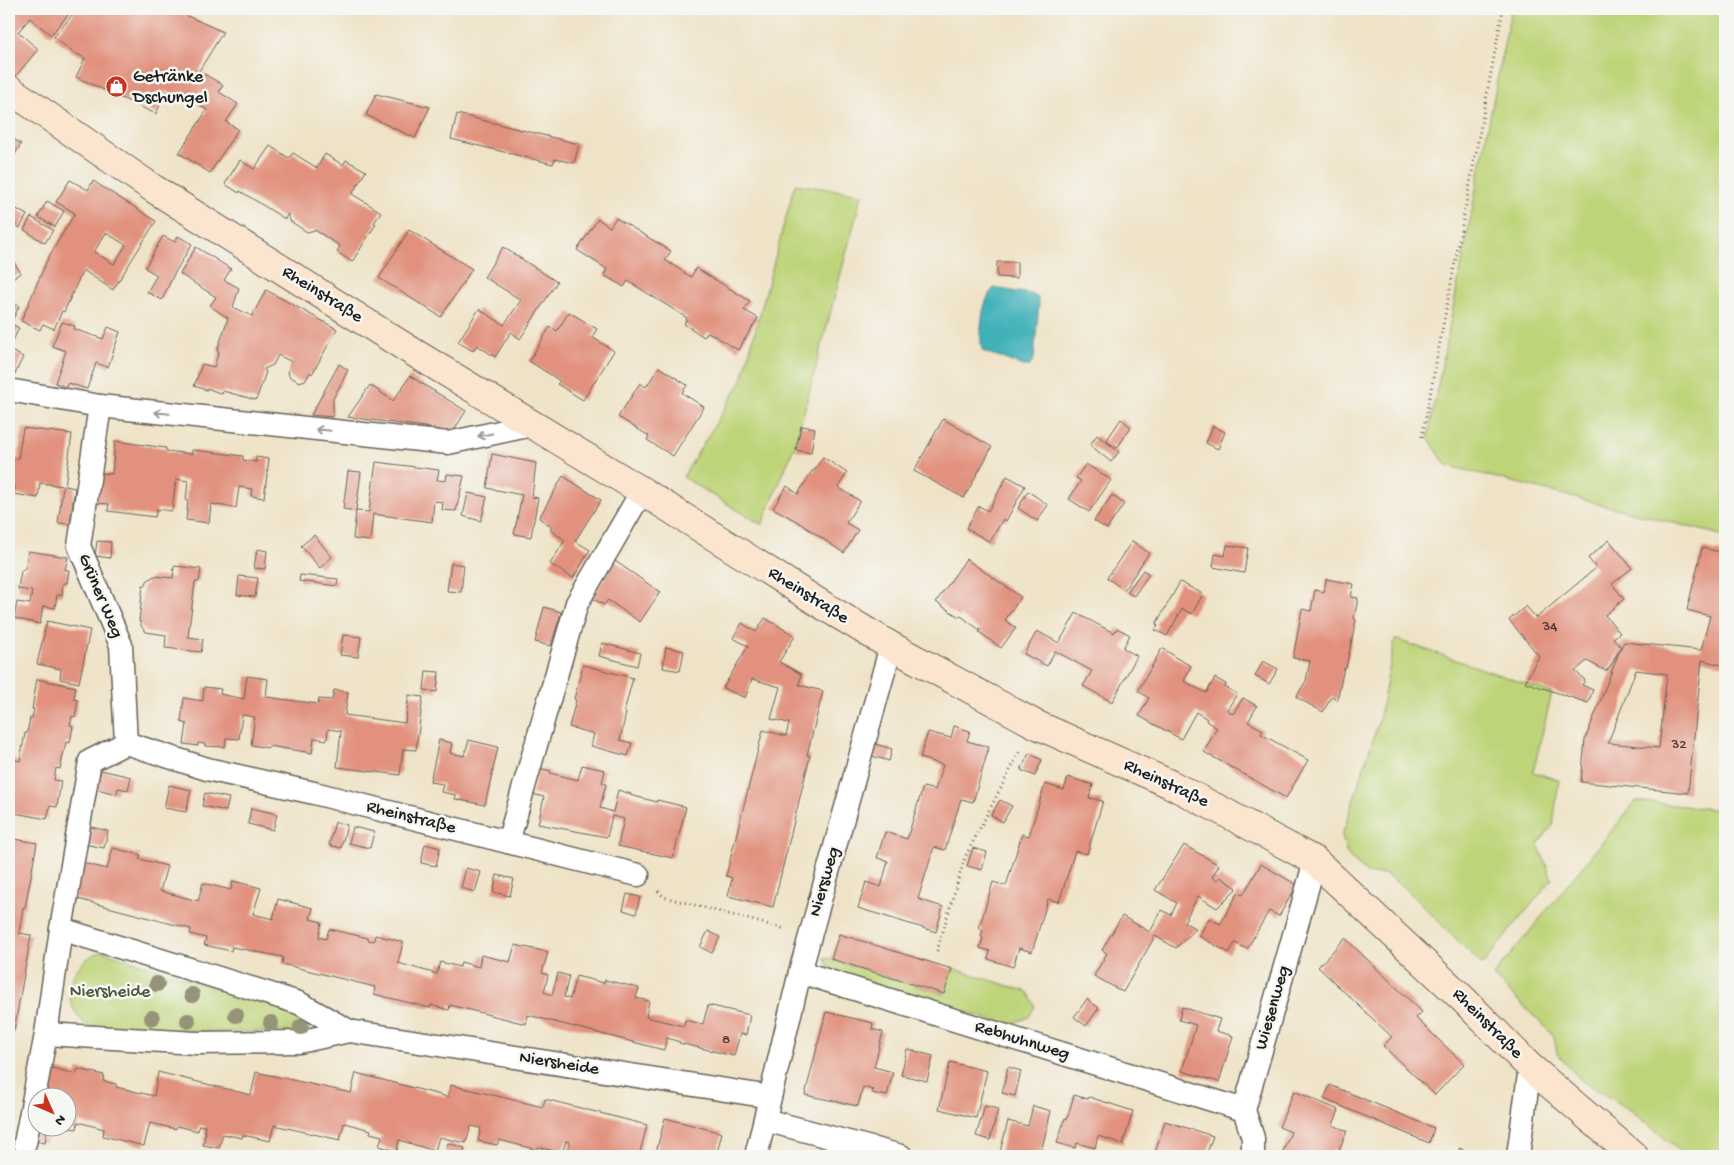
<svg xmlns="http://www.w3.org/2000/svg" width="1734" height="1165" font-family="'Gochi Hand',sans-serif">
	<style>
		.green { fill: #bed478; stroke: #6d784a }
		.water { fill: #41b1b9; stroke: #2e666a }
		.building { fill: #e1917d; fill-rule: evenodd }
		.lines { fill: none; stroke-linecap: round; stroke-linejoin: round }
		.street-casing { stroke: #666258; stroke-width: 25 }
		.secondary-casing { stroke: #666258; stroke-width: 30 }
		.path { stroke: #666258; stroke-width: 3; stroke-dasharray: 1 4; stroke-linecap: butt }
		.street { stroke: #fff; stroke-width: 22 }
		.secondary { stroke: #fbe5cf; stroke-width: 28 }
		.tree { fill: #969478 }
		.oneway { stroke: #999 }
		.labels { text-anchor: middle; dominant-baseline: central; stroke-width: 5; stroke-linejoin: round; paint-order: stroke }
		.number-label { font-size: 15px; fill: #4d3934 }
		.poi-label { font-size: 18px; fill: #1c1c1c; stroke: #f6f6f2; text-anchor: start }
		.street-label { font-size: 18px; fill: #1c1c1c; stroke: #f6f6f2 }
		.park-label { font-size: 18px; fill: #4d5338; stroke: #f6f6f2 }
	</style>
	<rect width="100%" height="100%" fill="#f6f6f2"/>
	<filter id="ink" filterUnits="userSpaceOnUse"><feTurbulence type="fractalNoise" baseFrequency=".02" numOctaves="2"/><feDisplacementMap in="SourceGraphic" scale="10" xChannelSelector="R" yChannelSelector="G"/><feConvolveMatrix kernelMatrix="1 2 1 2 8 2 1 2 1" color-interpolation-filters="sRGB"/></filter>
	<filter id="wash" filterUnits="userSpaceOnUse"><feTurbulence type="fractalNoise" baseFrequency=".0096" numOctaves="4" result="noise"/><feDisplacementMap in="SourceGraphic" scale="20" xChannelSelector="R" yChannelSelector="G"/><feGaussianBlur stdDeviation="1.12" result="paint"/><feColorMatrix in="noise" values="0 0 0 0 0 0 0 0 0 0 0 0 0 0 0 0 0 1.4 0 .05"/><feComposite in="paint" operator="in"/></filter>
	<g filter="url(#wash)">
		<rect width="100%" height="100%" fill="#efe3c7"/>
		<g class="green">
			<polygon points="1511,9 1725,9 1725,536 1446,465 1428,437"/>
			<polygon points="795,184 862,194 795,445 762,525 683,477 742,380"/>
			<polygon points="1395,639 1552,693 1533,772 1559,780 1553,825 1538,844 1552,879 1482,965 1407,890 1385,874 1368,874 1353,861 1346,852 1342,836 1379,720"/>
			<polygon points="1725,792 1725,1156 1686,1156 1632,1111 1582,1081 1557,1054 1554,1036 1493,976 1636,801 1721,810"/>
			<path d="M 102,951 L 308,1018 L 308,1027 L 291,1032 L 101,1031 C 97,1029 91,1028 87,1025 C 57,1002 69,962 102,951 Z"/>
			<polygon points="824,957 944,994 952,968 1028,992 1035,1006 1029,1017 1008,1025 831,971"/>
		</g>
		<path class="water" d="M 994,288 L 1031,294 L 1037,297 L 1039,303 L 1034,358 L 1030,366 L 1023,366 L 982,351 C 979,333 981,301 994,288 Z"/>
		<g id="blocks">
			<g class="building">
				<polygon points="9,9 73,9 51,35 30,18 18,32 38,49 16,76 9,70"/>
				<polygon points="77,9 172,9 223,32 199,71 223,85 219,92 238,104 226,122 238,129 210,173 179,153 207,110 186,96 184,99 166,91 156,114 76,77 85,58 71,51 54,37"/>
				<polygon points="376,94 430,107 415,138 366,115"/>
				<polygon points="457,114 579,144 574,163 555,159 553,164 451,139"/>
				<polygon points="9,136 21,144 9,164"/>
				<polygon points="270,146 289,158 293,153 317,168 325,154 343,165 346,160 366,171 352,194 381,212 374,223 376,224 352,262 337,252 340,246 315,230 307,232 290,221 288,214 285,219 240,191 239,193 225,184 240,160 254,169"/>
				<path d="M 70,180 L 88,190 L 93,181 L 156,221 L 113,290 L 83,270 L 64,312 L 62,311 L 54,329 L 43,324 L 40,330 L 21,321 L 48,258 L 75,213 L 56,202 ZM 106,233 L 126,245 L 114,264 L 94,252 Z"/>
				<polygon points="47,201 64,211 55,227 38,217"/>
				<polygon points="13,207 27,215 20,228 9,221 9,214"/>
				<polygon points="31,217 53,230 45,243 24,230"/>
				<polygon points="616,218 671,251 665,260 691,277 696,268 750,301 744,310 758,318 738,350 708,332 704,337 695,331 684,324 687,318 628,281 624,287 604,275 607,269 577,250 598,219 610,227"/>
				<polygon points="409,230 472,269 441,317 379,278"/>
				<polygon points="163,236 175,242 178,236 192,244 174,274 162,300 147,292 157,275 145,268"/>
				<polygon points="196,247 231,269 224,280 239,288 233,307 252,316 266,290 337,329 312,374 310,372 306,380 299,382 289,376 288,370 292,362 278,355 273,365 264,369 266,372 256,400 223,391 222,394 207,388 207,390 194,386 202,364 214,367 219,351 217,351 228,318 210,306 216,297 180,274"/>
				<polygon points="503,247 557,282 520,339 511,332 495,357 477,345 473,351 458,342 479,309 504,325 521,300 484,277"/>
				<polygon points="12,259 21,273 9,280 9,261"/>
				<polygon points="997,262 1017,262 1017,278 997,277"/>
				<polygon points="9,302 19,306 11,324 19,328 9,349"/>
				<polygon points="569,312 597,329 592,337 614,351 583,400 557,384 560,381 529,361 550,327 557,331"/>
				<polygon points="62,322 75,326 74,329 103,339 108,327 120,332 108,367 96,363 87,389 68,383 66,387 55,383 66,351 52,346"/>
				<polygon points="9,350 23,357 15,374 9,371"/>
				<polygon points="339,364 348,370 333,399 333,417 311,415"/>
				<polygon points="659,367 687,385 682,393 704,407 673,456 647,440 649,436 618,417 640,383 646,387"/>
				<polygon points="410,376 466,411 452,433 425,427 348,417 370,385 393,401"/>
				<polygon points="943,419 992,447 964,498 914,471"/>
				<polygon points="1121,419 1131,427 1117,448 1106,441"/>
				<polygon points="801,426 815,428 811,453 796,450"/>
				<polygon points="1213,426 1225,432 1218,449 1206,443"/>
				<polygon points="23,428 72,434 65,486 75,488 70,524 58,523 63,486 40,483 38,498 14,494 15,486 9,485 9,458 18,459"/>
				<polygon points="1097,435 1119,452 1111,462 1090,445"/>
				<polygon points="115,441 166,448 166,451 192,454 192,450 243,456 243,460 256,462 256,457 269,459 264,498 251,496 252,489 239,487 236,508 211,504 209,523 186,520 188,501 186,501 188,481 176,479 172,511 157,509 155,517 108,511 109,504 95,503 99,473 112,474"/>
				<polygon points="492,454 536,463 532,497 538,498 531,537 514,534 522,495 487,488"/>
				<polygon points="823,457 847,473 838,487 860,501 846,523 858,530 844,553 798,522 773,508 787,486 798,494 812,471 814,471"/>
				<polygon points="376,462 439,470 437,480 446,481 447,474 464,476 456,511 442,510 443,502 434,501 432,522 373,514 370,541 353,539 356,511 369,512"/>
				<polygon points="1086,464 1111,480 1089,512 1069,499 1081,481 1076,478"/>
				<polygon points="348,471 361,472 356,511 343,509"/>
				<polygon points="563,476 601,500 575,541 590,550 573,578 550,564 565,540 550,530 552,527 539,518"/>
				<polygon points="1007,476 1025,486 1006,521 1003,519 990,542 966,528 979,506 988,511"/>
				<polygon points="1028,491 1048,505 1037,521 1018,508"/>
				<polygon points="468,493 487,497 481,521 463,516"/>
				<polygon points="1112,495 1124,504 1107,529 1094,521"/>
				<polygon points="314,535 332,557 320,568 301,546"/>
				<path d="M 1609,540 L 1632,568 L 1612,584 L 1624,599 L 1605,615 L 1620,633 L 1613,638 L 1621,647 L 1624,642 L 1701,650 L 1710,616 L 1687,610 L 1702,548 L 1725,553 L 1725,666 L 1702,660 L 1688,793 L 1581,782 L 1585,740 L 1621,647 L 1610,667 L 1606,671 L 1587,661 L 1575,671 L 1585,680 L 1582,685 L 1593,690 L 1588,703 L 1525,682 L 1539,656 L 1509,620 L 1526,606 L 1536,618 L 1596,568 L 1588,558 ZM 1636,670 L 1667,674 L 1659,748 L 1608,743 Z"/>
				<polygon points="97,541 111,542 110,558 95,556"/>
				<polygon points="1132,541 1149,553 1124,590 1107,578"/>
				<polygon points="1227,545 1248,548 1244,573 1213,567 1215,554 1225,556"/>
				<polygon points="257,549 267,551 265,569 254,568"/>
				<polygon points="28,551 68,557 65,570 69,570 67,583 63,583 62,595 57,595 55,608 43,606 40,624 14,618 17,602 30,604 32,591 18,589 21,571 26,567"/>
				<polygon points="966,559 1021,597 1005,620 1016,628 1001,648 979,632 980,630 970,623 961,616 959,617 936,602"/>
				<polygon points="615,561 660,592 640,622 608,600 604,605 592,598"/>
				<polygon points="451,563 464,565 461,592 447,591"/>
				<polygon points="174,566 201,569 199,582 195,582 188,637 203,639 201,652 165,648 166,635 146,632 141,626 141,622 139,622 143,585 146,585 147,581 154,576 173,578"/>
				<polygon points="1143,570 1149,574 1134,596 1127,592"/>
				<polygon points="300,575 338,579 337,586 299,581"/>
				<polygon points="239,576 258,578 255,597 237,595"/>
				<polygon points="1326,579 1354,584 1351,597 1358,598 1354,619 1356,620 1346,668 1344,668 1337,700 1332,696 1323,712 1296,697 1306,681 1310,661 1293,658 1302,609 1311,611 1315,590 1324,592"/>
				<polygon points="1180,582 1203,594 1192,614 1182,609 1167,636 1155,630 1158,626 1156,624"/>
				<polygon points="544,607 561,612 551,646 535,642"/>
				<polygon points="1076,613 1114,633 1117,628 1130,635 1123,648 1137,656 1112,702 1083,686 1092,671 1055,651 1047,666 1024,654 1037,631 1059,643"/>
				<polygon points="765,618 795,636 779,662 801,674 799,685 823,691 807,755 810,756 773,907 728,896 732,878 726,876 763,730 786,736 789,723 771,719 780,687 752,679 745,698 723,688 748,646 733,638 742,623 756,632"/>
				<polygon points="47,621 90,630 79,683 60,679 61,669 37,664"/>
				<polygon points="343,635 361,637 358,657 340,655"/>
				<polygon points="602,643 640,653 637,666 599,656"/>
				<polygon points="666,647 684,651 680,671 663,668"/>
				<polygon points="1162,648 1173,655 1173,656 1191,666 1184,681 1206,693 1215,678 1226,684 1225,687 1237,694 1227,710 1233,714 1243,698 1257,706 1248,722 1263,730 1261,734 1308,760 1286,798 1204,752 1217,728 1206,721 1207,719 1196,712 1181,739 1139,716 1149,698 1138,691"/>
				<polygon points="1263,661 1278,669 1269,684 1255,676"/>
				<polygon points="583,665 633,678 624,712 626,713 620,740 632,743 628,756 591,746 594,734 569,727 576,700 574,699"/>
				<polygon points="426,671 439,672 437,692 424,690"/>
				<polygon points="247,676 268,679 266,697 318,704 319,699 332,700 334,690 348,692 345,715 405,723 409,695 423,697 416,750 403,749 400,775 337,767 341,731 328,729 327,740 314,738 312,753 269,746 269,748 251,745 255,717 242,715 239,739 226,738 225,747 205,746 205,744 198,743 198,746 184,744 187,724 181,722 184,698 203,701 204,687 221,689 220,694 244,699"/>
				<polygon points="37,679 76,687 74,699 78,700 75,717 72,716 70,725 73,726 70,743 66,742 60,769 56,768 54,780 61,781 57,807 50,806 47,819 9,812 9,770 11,759 20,761 25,733 27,733 30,718 32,718 34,709 32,709"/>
				<polygon points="954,726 970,731 967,741 989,747 973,802 961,799 945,850 934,847 918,899 943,907 936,932 858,908 866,882 881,887 888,861 877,858 885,832 907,839 923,787 935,790 943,765 920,758 928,732 951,738"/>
				<polygon points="439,740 452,743 450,753 464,756 469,740 498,747 485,805 455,799 456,795 441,792 443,784 430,782"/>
				<polygon points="875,744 892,749 889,761 872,756"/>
				<polygon points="1029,753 1042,760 1035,776 1021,770"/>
				<polygon points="582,765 605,770 602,783 606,784 600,808 613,812 618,790 631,794 630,795 657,802 657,800 686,807 673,858 618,846 624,819 612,816 607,837 538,824 544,797 532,794 538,768 551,771 550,773 578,780"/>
				<polygon points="101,770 131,777 128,790 118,788 117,794 96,789"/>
				<polygon points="1068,777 1093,785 1089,798 1103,801 1087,854 1075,851 1059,902 1048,899 1032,952 1019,948 1013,967 988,959 990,951 980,948 983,938 981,937 983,929 979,928 993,882 1006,886 1022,834 1029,836 1045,784 1064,790"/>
				<polygon points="169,785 191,790 186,812 164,808"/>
				<polygon points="205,793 229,798 226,811 202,806"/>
				<polygon points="1000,800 1012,806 1003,822 991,815"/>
				<polygon points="251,808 277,814 273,830 248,824"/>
				<polygon points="335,822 347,825 341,848 329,845"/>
				<polygon points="87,826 108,831 104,848 84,844"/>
				<polygon points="353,827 374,832 370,848 349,843"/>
				<polygon points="9,838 37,843 25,908 23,907 19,933 31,935 14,1031 9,1031"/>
				<polygon points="425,844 440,848 436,866 421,863"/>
				<polygon points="1184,845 1219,865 1212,877 1218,880 1220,877 1237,888 1217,908 1198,896 1184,922 1196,929 1176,948 1155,936 1123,992 1094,976 1107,953 1102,950 1122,916 1150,932 1162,910 1171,915 1177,903 1155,890"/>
				<polygon points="113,848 141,855 139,859 167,866 160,891 198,901 203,883 231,890 233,881 261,888 253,914 273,919 278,899 313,908 310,919 322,922 319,937 326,939 329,929 368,938 368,940 374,941 375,935 403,942 398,963 437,974 440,962 460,967 461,962 479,967 481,955 510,962 515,945 548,952 542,973 548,975 544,992 552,995 558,973 569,976 564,997 570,999 576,976 604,983 605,980 639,988 636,998 649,1001 646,1017 684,1026 685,1020 703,1024 708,1005 750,1015 746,1035 740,1034 734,1056 679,1043 680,1042 667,1038 664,1050 528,1015 526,1024 450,1005 449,1010 431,1005 430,1008 374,994 375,987 282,964 283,957 232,947 231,951 204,945 206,938 190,934 191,929 74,898 83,863 107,869"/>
				<polygon points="973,848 987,852 982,870 967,866"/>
				<polygon points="1261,864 1297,885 1279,916 1269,911 1247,949 1235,943 1229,953 1199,936 1209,918 1220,924 1238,893 1243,895"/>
				<polygon points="466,868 481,872 475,892 461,888"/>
				<polygon points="497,875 514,879 510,896 493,892"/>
				<polygon points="627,894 640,897 636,914 623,910"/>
				<polygon points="708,931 720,937 712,953 700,947"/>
				<polygon points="839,934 952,969 944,994 831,959"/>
				<polygon points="1345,938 1422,1012 1416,1018 1464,1064 1435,1095 1383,1046 1392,1037 1318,967"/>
				<polygon points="1087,999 1099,1008 1086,1026 1074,1017"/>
				<polygon points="1182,1007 1220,1019 1216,1031 1233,1036 1219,1082 1182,1071 1196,1025 1179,1020"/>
				<polygon points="826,1012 873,1023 872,1029 883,1032 874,1067 893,1072 887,1096 872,1093 873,1090 863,1087 858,1106 805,1095"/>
				<polygon points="907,1049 933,1056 927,1081 901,1075"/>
				<polygon points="950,1062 987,1071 976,1118 939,1109"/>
				<polygon points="44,1066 76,1074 78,1069 104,1075 103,1081 116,1084 116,1087 154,1096 158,1072 251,1095 256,1072 351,1093 356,1073 448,1097 451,1085 543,1107 545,1099 647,1125 639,1156 578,1156 578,1154 568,1152 570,1142 566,1141 562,1153 538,1147 538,1150 499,1140 497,1145 478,1141 481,1128 471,1126 466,1143 439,1137 435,1151 399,1140 397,1151 379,1146 382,1136 370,1133 371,1130 344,1123 340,1140 274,1125 270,1141 243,1135 242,1138 223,1134 219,1148 203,1145 206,1131 204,1131 205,1126 199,1125 198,1131 177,1126 176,1129 150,1123 144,1146 103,1136 104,1129 78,1122 77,1129 68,1128 68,1098 38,1098"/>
				<polygon points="1008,1067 1021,1071 1015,1096 1002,1093"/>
				<polygon points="1330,1085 1434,1128 1429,1143 1324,1099"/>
				<polygon points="1294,1091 1339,1110 1333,1125 1347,1131 1338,1152 1332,1149 1329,1156 1281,1156 1291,1132 1279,1127"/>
				<polygon points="1074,1095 1088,1099 1089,1097 1133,1111 1123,1144 1098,1136 1095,1148 1077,1143 1075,1148 1057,1143 1065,1118 1067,1119"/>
				<polygon points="985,1106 998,1109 990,1140 976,1136"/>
				<polygon points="1033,1106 1051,1111 1040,1156 999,1156 1008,1121 1028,1126"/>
				<polygon points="665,1118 722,1133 716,1156 655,1156"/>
				<polygon points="1165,1121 1213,1136 1206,1156 1154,1156"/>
				<polygon points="38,1128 47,1128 45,1143 30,1140"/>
				<polygon points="448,1143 465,1148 463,1156 445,1156"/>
				<polygon points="1460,1148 1472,1156 1455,1156"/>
			</g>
		</g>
	</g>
	<g filter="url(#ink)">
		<use href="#blocks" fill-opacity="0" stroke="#666258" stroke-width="1"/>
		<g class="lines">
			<defs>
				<g id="street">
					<polyline points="9,390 100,406 448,443 532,425"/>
					<polyline points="100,406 79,546 121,645 126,743 207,769 314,793 638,875"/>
					<polyline points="126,743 90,761 61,929 299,1003 349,1031"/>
					<polyline points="508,842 577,603 642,491"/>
					<polyline points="61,929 46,1034 196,1043 299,1042 349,1031 770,1097"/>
					<polyline points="800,972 1244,1110"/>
					<polyline points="765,1120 901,1156"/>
					<polyline points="25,1143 46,1034"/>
					<polyline points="756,1156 800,972 891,646"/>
					<polyline points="1253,1156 1253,1138 1244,1110 1315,861"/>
					<polyline points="1518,1156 1530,1067"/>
				</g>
				<polyline id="secondary" points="9,89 154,189 408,349 642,491 824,606 891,646 1035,724 1170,784 1226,813 1315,861 1462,998 1530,1067 1634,1156"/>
			</defs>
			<use href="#street" class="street-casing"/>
			<use href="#secondary" class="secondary-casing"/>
			<g class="path">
				<polyline points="1422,437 1503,9"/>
				<polyline points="658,891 664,897 785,929"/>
				<polyline points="937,951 965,857 1021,749"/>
			</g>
			<use href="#street" class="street"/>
			<use href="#secondary" class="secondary"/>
		</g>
		<g class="tree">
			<circle cx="157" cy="984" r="8"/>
			<circle cx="192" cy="995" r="8"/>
			<circle cx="236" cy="1015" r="8"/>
			<circle cx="152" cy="1018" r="8"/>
			<circle cx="188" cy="1021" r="8"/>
			<circle cx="271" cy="1023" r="8"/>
			<circle cx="301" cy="1027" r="8"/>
		</g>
		<defs><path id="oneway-shaft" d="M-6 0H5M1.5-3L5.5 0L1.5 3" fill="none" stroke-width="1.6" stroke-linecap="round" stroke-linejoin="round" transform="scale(1.25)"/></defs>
		<g class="oneway">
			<use href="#oneway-shaft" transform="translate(162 413) rotate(-174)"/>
			<use href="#oneway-shaft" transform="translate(323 430) rotate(-174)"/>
			<use href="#oneway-shaft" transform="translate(485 435) rotate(168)"/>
		</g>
	</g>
	<defs>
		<symbol id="shop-disc" viewBox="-11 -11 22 22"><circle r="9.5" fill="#c8321e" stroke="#f6f6f2"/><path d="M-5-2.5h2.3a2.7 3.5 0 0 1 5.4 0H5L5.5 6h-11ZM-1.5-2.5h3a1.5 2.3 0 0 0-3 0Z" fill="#fff"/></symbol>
	</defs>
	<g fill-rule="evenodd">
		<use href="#shop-disc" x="104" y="74" width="25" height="25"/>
	</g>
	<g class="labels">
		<g class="number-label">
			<text x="1550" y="627">34</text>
			<text x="1679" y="745">32</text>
			<text x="726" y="1040">8</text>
		</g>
		<g class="poi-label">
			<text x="133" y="77">Getränke<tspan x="133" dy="21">Dschungel</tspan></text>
		</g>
		<g class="street-label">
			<text transform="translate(322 295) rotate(32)">Rheinstraße</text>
			<text transform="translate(100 596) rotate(67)">Grüner Weg</text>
			<text transform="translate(808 596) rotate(32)">Rheinstraße</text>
			<text transform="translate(1166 784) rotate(25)">Rheinstraße</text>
			<text transform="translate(411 818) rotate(14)">Rheinstraße</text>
			<text transform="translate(825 882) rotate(-74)">Niersweg</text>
			<text transform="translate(1273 1008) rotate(-74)">Wiesenweg</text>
			<text transform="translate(1487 1024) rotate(45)">Rheinstraße</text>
			<text transform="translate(1022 1041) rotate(17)">Rebhuhnweg</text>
			<text transform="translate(559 1064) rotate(9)">Niersheide</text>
		</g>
		<g class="park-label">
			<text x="110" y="992">Niersheide</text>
		</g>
	</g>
	<rect width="1734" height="1165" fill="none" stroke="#f6f6f2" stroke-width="30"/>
	<g transform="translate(52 1112) rotate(135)"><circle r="24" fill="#f6f6f2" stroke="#9f9f9c"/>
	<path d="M0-4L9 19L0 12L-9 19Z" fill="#c8321e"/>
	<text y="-8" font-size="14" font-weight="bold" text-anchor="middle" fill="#1c1c1c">N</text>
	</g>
</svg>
